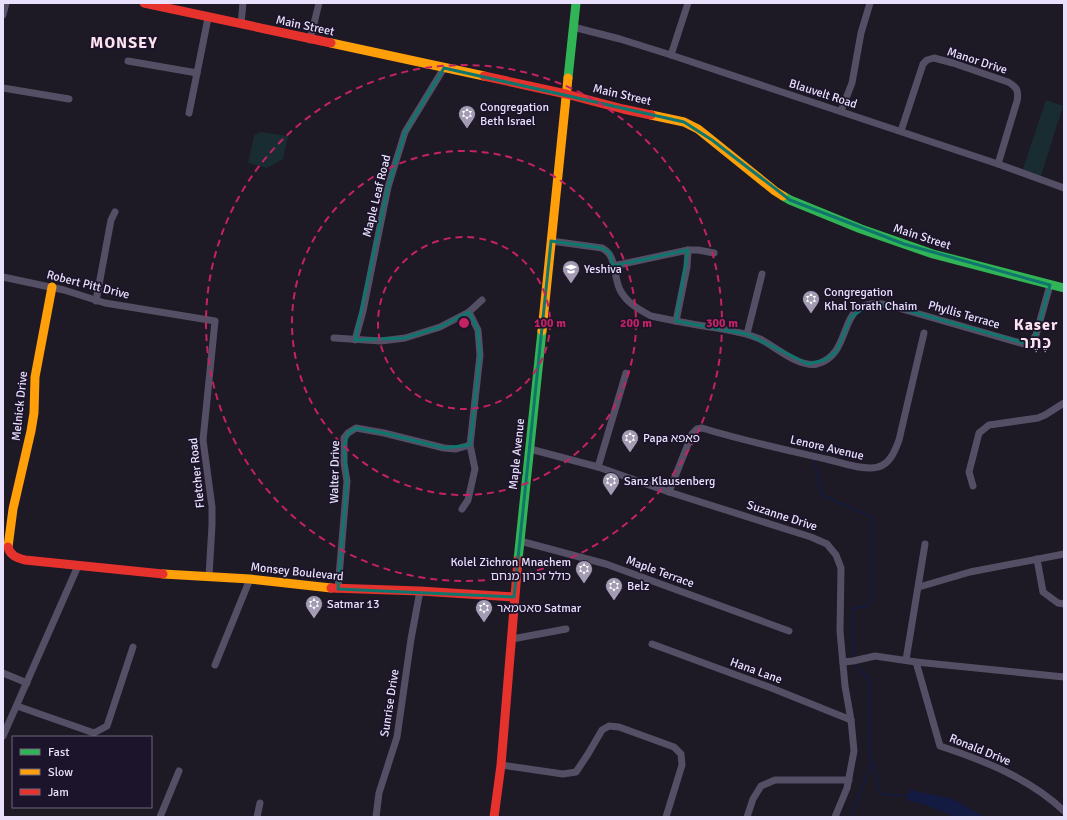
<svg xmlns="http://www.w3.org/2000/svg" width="1067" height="820" font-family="Signika,'Noto Sans Hebrew',sans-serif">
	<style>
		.park { fill: #192c31 }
		.water { fill: #131b43 }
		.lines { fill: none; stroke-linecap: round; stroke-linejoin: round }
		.stream { stroke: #131b43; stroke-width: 1.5 }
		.street { stroke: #544f65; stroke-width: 7 }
		.fast { stroke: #30b455; stroke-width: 9 }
		.slow { stroke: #ff9f0a; stroke-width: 9 }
		.jam { stroke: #e5322d; stroke-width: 9 }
		.marked { fill: none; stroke: #0f766e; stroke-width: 3; stroke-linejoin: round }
		.ring { fill: none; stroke: #c42263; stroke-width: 2; stroke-dasharray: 7 5 }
		.labels { text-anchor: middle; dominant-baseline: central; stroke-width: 3.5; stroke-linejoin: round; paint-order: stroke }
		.street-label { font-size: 12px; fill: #e9e1fc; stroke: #1c142a }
		.poi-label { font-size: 12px; fill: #e9e1fc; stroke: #1c142a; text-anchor: start }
		.district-label { font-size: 16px; font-weight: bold; letter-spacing: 1px; fill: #fce3ee; stroke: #1c142a }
		.centre { fill: #c42263; stroke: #1c142a; stroke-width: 2 }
		.ring-label { font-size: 12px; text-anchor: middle; font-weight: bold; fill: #c42263; stroke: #1c142a; stroke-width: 3.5; stroke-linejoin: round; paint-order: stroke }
	</style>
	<rect width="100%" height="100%" fill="#1d1925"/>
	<g class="park">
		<polygon points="1046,100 1063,106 1040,179 1022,172"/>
		<polygon points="261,132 288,136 283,159 267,168 248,163 254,135"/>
	</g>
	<polygon class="water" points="910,789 918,792 950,798 986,817 955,817 926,805 907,800"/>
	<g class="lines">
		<g class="stream">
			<polyline points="814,460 822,495 872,517 871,531 873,571 870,605 852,609 853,651 855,657"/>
			<polyline points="856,663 857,667 869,679 869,751 881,794 910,796"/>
			<polyline points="851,817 872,762"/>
		</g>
		<g class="street">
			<polyline points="3,15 6,3"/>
			<polyline points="241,24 243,3"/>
			<polyline points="573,27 620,39 671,55 998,164 1064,188"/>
			<polyline points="310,40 319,3"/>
			<polyline points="671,55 688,3"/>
			<polyline points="128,61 197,73"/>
			<polyline points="3,88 69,99"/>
			<polyline points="841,111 852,83 861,33 870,3"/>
			<polyline points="189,113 208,18"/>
			<path d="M 901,131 L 923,64 L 927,60 L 934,58 L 953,63 L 1008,82 C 1017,87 1019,91 1017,101 L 998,164"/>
			<path d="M 551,241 L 602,248 C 617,255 613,276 620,290 C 627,303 638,309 651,316 C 670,320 690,324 710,327 C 727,330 744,332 760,339 C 776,347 799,368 817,364 C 857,353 833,294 888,305 L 1024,344 L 1031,342 L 1036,335 L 1050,285"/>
			<polyline points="613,266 688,250 698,250 714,253"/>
			<polyline points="3,277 64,290 105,303 215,321 203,440 212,507 212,525 209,576"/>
			<polyline points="96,301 111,220 115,212"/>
			<polyline points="676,321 687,267 688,250"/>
			<polyline points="747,334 762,274"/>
			<polyline points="334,338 381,341 405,338 440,327 469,312 482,300"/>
			<polyline points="355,340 363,311 388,187 405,132 444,68"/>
			<polyline points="530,449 598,467 669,492 811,537 827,544 836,555 841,568 840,631 845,686 851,720 854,751 847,788 835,817"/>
			<polyline points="598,467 626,373"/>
			<polyline points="973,486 969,472 979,433 989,425 1038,418 1045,415 1064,403"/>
			<path d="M 669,492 L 692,434 L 697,429 L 702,428 C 744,441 787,450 830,460 C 842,463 865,471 878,467 C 890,464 895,451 899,440 L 924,333"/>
			<polyline points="462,509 468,500 475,469 470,445 480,355 478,330 469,312"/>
			<polyline points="520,541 606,564 789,631"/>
			<polyline points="1037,559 1043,592 1058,603 1064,604"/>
			<polyline points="919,587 970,572 1064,554"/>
			<polyline points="338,589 347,481 344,463 344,438 348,433 356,428 384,433 444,448 456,449 470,445"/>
			<polyline points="512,639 566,629"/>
			<polyline points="652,644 769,687 851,720"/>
			<polyline points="906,660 925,544"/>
			<polyline points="843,662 853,661 875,656 916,662 1064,677"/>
			<path d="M 916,662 L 940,746 C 985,761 1029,778 1064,811"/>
			<polyline points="215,665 250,579"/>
			<polyline points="3,673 27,683"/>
			<polyline points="17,706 94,733 107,726 133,647"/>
			<polyline points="3,736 78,566"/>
			<polyline points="501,765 563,774 576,772 588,754 602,730 609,726 619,727 674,747 681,754 682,765 666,817"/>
			<polyline points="160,817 179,771"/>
			<polyline points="257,817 260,803"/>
			<polyline points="376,817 379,793 397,737 411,639 420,591"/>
			<polyline points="747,817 753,799 761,786 775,780 849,780"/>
		</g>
		<g class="fast">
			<polyline points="568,78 576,3"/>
			<polyline points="783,196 790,200 861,229 933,254 1064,288"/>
			<polyline points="518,560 542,331"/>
		</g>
		<g class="slow">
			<polyline points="331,43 484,76"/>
			<polyline points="651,115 684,122 698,129 775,191 783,196"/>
			<polyline points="542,331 568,78"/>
			<polyline points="8,547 13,509 31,431 34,413 35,377 52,287"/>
			<polyline points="163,574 250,579 331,588"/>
		</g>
		<g class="jam">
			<polyline points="144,3 331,43"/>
			<polyline points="484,76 566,94 623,109 651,115"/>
			<path d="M 8,547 C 10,556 18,558 25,560 L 163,574"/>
			<polyline points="331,588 420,591 514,597"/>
			<polyline points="494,817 501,765 518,560"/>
		</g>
	</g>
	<path class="marked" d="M 444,68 L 684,122 L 712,140 L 790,200 L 904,244 L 1050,285 L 1036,335 L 1028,344 L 888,305 L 870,304 L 851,317 L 836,352 L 825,360 L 808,364 L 747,334 L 676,321 L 688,250 L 613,266 L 610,253 L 602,248 L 551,241 L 514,597 L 338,589 L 347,481 L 344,447 L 348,433 L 356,428 L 384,433 L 444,448 L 470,445 L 480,355 L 478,330 L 469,312 L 440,327 L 405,338 L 355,340 L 388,187 L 405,132 Z"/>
	<g class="ring">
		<circle cx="464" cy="323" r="86"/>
		<circle cx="464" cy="323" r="172"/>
		<circle cx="464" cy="323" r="258"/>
	</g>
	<defs>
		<symbol id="synagogue-pin" viewBox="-11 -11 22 30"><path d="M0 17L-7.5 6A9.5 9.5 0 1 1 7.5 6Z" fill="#a29bb1" stroke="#1c142a"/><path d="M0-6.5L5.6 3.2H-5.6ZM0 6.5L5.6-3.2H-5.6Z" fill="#fff"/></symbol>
		<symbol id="school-pin" viewBox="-11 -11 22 30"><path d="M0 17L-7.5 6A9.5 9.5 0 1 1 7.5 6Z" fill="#a29bb1" stroke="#1c142a"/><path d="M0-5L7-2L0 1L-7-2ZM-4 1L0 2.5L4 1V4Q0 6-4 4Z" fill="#fff"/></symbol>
	</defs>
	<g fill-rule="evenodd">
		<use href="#synagogue-pin" x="457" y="104" width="20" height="27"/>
		<use href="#school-pin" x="561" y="259" width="20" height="27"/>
		<use href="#synagogue-pin" x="801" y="289" width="20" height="27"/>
		<use href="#synagogue-pin" x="620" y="428" width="20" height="27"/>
		<use href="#synagogue-pin" x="601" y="471" width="20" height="27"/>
		<use href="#synagogue-pin" x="574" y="559" width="20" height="27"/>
		<use href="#synagogue-pin" x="604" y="576" width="20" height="27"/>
		<use href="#synagogue-pin" x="304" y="594" width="20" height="27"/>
		<use href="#synagogue-pin" x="474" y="598" width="20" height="27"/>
	</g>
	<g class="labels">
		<g class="street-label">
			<text transform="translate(305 26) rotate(12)">Main Street</text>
			<text transform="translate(977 61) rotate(18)">Manor Drive</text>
			<text transform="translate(823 94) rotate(18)">Blauvelt Road</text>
			<text transform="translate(622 95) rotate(13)">Main Street</text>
			<text transform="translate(377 196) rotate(-76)">Maple Leaf Road</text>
			<text transform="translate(922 237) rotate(18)">Main Street</text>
			<text transform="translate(88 285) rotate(14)">Robert Pitt Drive</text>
			<text transform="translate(964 315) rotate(16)">Phyllis Terrace</text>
			<text transform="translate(20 406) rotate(-84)">Melnick Drive</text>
			<text transform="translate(827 448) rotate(13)">Lenore Avenue</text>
			<text transform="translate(517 454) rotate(-84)">Maple Avenue</text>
			<text transform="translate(335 472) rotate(-89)">Walter Drive</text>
			<text transform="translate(197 473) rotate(-96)">Fletcher Road</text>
			<text transform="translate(782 516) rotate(18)">Suzanne Drive</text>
			<text transform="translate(297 572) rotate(6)">Monsey Boulevard</text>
			<text transform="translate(660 572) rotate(20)">Maple Terrace</text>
			<text transform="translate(756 671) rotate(20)">Hana Lane</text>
			<text transform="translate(390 703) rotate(-81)">Sunrise Drive</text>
			<text transform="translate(980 750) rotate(22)">Ronald Drive</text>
		</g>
		<g class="poi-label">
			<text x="480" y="107">Congregation<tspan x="480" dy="14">Beth Israel</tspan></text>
			<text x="584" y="269">Yeshiva</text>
			<text x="824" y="292">Congregation<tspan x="824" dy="14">Khal Torath Chaim</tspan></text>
			<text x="643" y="438">Papa פאפא</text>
			<text x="624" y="481">Sanz Klausenberg</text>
			<text x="571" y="562" text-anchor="end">Kolel Zichron Mnachem<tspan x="571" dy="14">כולל זכרון מנחם</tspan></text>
			<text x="627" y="586">Belz</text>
			<text x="327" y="604">Satmar 13</text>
			<text x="497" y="608">סאטמאר Satmar</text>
		</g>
		<g class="district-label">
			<text x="124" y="43">MONSEY</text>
			<text x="1036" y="325">Kaser<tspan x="1036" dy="18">כֶּתֶר</tspan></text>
		</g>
	</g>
	<circle cx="464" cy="323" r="6" class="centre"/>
	<g class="ring-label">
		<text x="550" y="327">100 m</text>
		<text x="636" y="327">200 m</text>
		<text x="722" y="327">300 m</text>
	</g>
	<rect width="1067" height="820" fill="none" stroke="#e9e1fc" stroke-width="8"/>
	<rect x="12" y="736" width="140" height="72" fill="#1c142a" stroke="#6e667e"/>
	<rect x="20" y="749" width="20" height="6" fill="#30b455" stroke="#6e667e"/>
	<text x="48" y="756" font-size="12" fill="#e9e1fc">Fast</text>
	<rect x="20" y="769" width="20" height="6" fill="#ff9f0a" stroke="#6e667e"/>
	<text x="48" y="776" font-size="12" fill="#e9e1fc">Slow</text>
	<rect x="20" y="789" width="20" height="6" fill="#e5322d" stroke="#6e667e"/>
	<text x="48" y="796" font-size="12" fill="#e9e1fc">Jam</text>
</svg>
